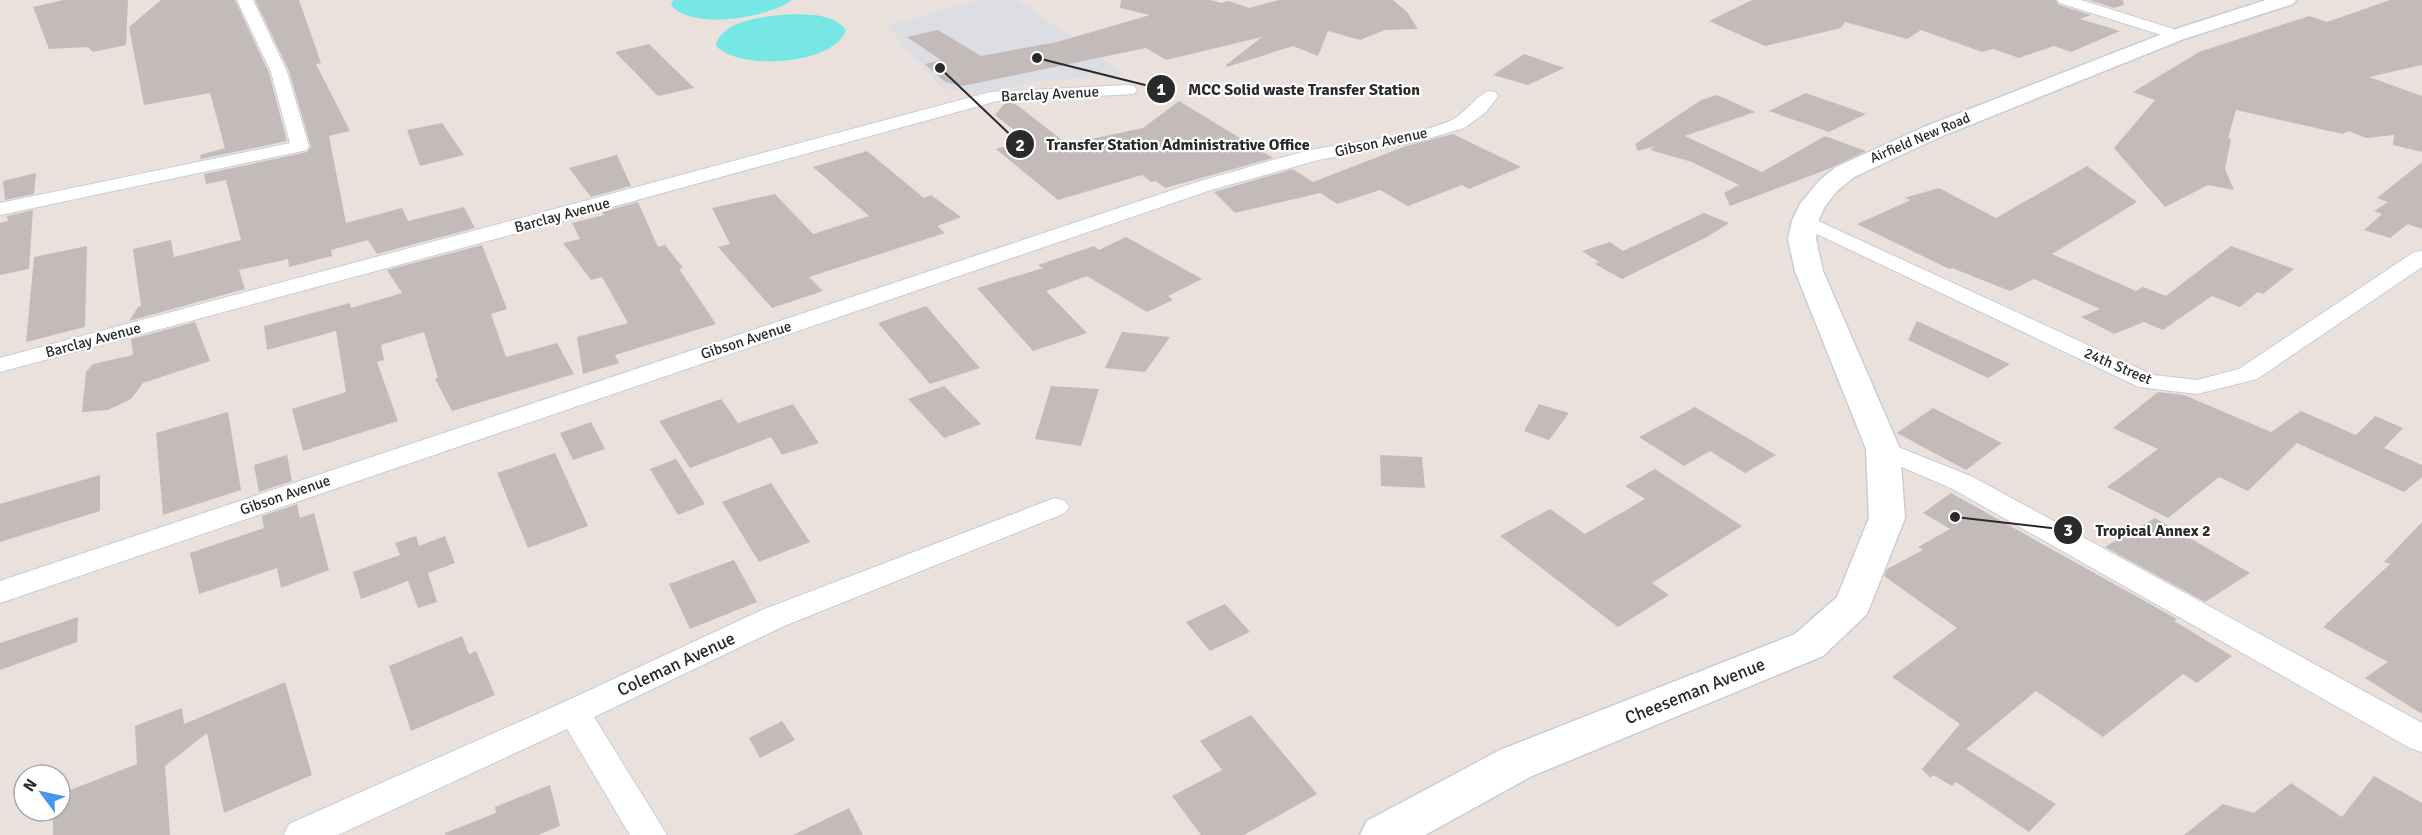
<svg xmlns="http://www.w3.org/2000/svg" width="2422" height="835" font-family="Signika,sans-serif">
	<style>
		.industrial { fill: #dddde4 }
		.water { fill: #76e7e5 }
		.building { fill: #c3bbb9 }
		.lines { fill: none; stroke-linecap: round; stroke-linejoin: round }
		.street-casing { stroke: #c8ced7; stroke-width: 2 }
		.secondary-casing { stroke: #c8ced7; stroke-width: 3 }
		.street { fill: #fff; fill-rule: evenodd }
		.secondary { fill: #fff; fill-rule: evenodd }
		.labels { text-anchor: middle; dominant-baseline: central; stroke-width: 4.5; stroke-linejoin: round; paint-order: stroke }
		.far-street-label { font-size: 14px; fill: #2a2a2a; stroke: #fff }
		.street-label { font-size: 15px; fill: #2a2a2a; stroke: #fff }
		.near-street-label { font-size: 18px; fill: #2a2a2a; stroke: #fff }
		.leader { fill: none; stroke: #2a2a2a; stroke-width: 2 }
		.callout-dot { fill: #2a2a2a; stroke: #fff; stroke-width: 2 }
		.mark-label { font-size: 18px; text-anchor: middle; font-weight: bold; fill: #fff }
		.callout-label { font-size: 16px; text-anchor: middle; font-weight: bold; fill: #2a2a2a; stroke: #fff; stroke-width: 4.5; stroke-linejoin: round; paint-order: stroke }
	</style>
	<rect width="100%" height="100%" fill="#ebe1dc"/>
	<polygon class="industrial" points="979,0 1018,0 1125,74 1033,82 984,95 942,88 887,26"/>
	<g class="water">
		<path d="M 673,0 L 792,0 C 768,18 692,31 671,5 Z"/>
		<path d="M 795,14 C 813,15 834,14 846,30 C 835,65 739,71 716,46 C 720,19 773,15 795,14 Z"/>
	</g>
	<g class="building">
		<polygon points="63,0 128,0 126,45 93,52 88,47 49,49 33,7"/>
		<polygon points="161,0 235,0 269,73 287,141 201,159 200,155 225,148 210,93 144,105 129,27"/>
		<polygon points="255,0 299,0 321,63 316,64 350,131 329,136 346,223 402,208 408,221 464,207 475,228 377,254 368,240 331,250 332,256 289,267 288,259 239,270 245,289 129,321 138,307 141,306 133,249 171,240 174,257 241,240 226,180 206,184 204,174 307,152 311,147 289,71"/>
		<polygon points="1121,0 1211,0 1221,3 1229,1 1249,8 1279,0 1393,0 1407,12 1418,29 1385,30 1360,40 1328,31 1318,56 1293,46 1227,67 1226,65 1262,37 1166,60 1146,48 963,86 945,82 925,64 941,60 907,37 938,30 981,56 1057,42 1150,15 1120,8"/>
		<polygon points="1752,0 2055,0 2059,5 2091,15 2080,19 2120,31 2071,52 2054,46 2019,58 1993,49 1982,52 1921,30 1907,39 1845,22 1841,28 1765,46 1709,21"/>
		<polygon points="2089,0 2123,0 2124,5 2114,8"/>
		<polygon points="2390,0 2422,0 2422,65 2369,77 2422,96 2422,152 2393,145 2394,135 2366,138 2349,131 2343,134 2236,110 2228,138 2231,139 2225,169 2234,190 2208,185 2165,207 2114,148 2155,100 2133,92 2199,52 2309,16 2327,22"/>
		<polygon points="649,44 694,88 658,96 615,52"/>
		<polygon points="1524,54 1564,68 1528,85 1493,75"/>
		<polygon points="1806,93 1866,114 1829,132 1769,111"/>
		<polygon points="1717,95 1755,112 1685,136 1762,172 1825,136 1866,151 1831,168 1730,206 1724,193 1739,185 1692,162 1650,150 1655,146 1638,151 1635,144 1701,100"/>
		<polygon points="1179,101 1273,158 1165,188 1156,181 1151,182 1142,175 1058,200 996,149 1028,141 995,115 1005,103 1013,102 1067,144 1143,128"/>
		<polygon points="442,123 464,155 420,166 407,130"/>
		<polygon points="1453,134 1521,167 1469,189 1462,185 1408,206 1380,190 1337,204 1320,193 1235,213 1214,192 1293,169 1313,182 1406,146"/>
		<polygon points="867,151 924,198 931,195 961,217 937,226 945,233 809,277 823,291 772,308 718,247 730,244 712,208 775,194 813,234 869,216 813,167"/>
		<polygon points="617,155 631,186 591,197 569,168"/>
		<polygon points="2422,162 2422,229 2408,224 2390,238 2364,230 2382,214 2374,211 2388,202 2377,198"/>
		<polygon points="2087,166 2137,202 2052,254 2136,291 2143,287 2166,296 2231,246 2294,269 2263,294 2258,292 2240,307 2212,296 2163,330 2144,322 2114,334 2081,317 2100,309 2034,279 2010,291 1952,268 1949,269 1857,224 1911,200 1904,198 1939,188 1996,218"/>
		<polygon points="36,173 34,194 5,200 3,181"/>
		<polygon points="638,202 658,247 665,245 683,268 679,269 716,324 615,355 619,363 583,374 577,337 628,323 602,277 591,280 563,243 580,239 572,223 604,215 602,212"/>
		<polygon points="33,210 29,269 0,275 0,223 8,221 7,216"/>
		<polygon points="1704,213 1729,223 1707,237 1622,279 1595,264 1599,262 1582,251 1610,242 1623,251"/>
		<polygon points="1126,237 1202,279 1168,296 1173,300 1147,312 1087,276 1046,291 1087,333 1033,351 977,288 1043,268 1038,265 1094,246 1099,250"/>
		<polygon points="482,245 507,309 491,314 506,357 557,343 574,374 452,411 435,379 438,378 424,332 381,345 384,360 377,362 398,421 303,451 292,409 346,392 336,331 267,350 264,326 350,303 351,308 402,293 387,270"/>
		<polygon points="87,246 85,327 26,342 34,257"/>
		<polygon points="926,306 980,368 930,384 878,323"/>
		<polygon points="1917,321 2010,364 1988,378 1908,340"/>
		<polygon points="195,322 210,361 143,383 131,399 108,410 82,412 86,372 93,364 133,355 131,339"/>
		<polygon points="1122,332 1170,337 1145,372 1105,368"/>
		<polygon points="944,386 981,424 944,438 908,399"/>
		<polygon points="1051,386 1099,389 1081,446 1035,439"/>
		<polygon points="2158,392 2184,395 2271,432 2301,411 2356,435 2375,416 2403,428 2384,448 2422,465 2422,477 2404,492 2297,443 2248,491 2219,477 2168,518 2107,487 2158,449 2113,428"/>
		<polygon points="721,399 738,423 793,404 819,443 782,455 771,437 690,468 659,421"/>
		<polygon points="1539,404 1569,413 1549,440 1524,431"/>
		<polygon points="1695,407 1776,455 1745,473 1710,451 1684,466 1639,437"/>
		<polygon points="1933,408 2002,443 1966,470 1897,433"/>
		<polygon points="228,412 241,490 163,515 156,433"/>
		<polygon points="591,422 605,449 573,460 560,433"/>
		<polygon points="555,453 588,526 528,548 497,473"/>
		<polygon points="287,455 292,481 259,492 254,465"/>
		<polygon points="1380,455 1422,457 1425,488 1381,486"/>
		<polygon points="676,459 705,504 678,515 650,469"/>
		<polygon points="1655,469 1742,526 1652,583 1669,595 1618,627 1500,536 1550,509 1585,534 1645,499 1625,486"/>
		<polygon points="100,475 100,511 0,542 0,504"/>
		<polygon points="771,483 810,542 759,562 722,502"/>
		<polygon points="1951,493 2177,619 2174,621 2232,656 2197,683 2183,674 2103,737 2036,691 1966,749 2056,804 2029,832 1956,782 1952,786 1933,775 1930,778 1922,769 1960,724 1892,677 1957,628 1884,576 1887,569 1923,550 1918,547 1950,529 1923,513"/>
		<polygon points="297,504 300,518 314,513 329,570 281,588 277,568 199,594 190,553 264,528 262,516"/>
		<polygon points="2155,518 2250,573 2205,602 2105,547"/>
		<polygon points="2422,522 2422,714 2365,678 2388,662 2323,627 2390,564 2384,562"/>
		<polygon points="416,536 419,546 445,536 455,563 428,573 437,602 418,608 408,581 361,599 353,572 400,555 395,543"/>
		<polygon points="734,560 757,602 690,629 669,584"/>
		<polygon points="1225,604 1250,632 1210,651 1186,622"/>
		<polygon points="78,617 77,642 0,670 0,643"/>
		<polygon points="462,636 469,654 476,651 495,695 411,731 389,666"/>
		<polygon points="285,682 312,775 224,813 207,733 165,766 170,835 53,835 53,811 60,811 60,794 137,764 135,726 182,708 184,724"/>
		<polygon points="1251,715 1317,794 1244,835 1201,835 1172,796 1222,770 1200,741"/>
		<polygon points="782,721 795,740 760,758 749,738"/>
		<polygon points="2374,776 2422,803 2422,835 2184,835 2223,804 2254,813 2291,783 2342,817"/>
		<polygon points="550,785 560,826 538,835 445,835 445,833 496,813 495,807"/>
		<polygon points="849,808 863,835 793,835"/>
	</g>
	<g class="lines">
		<defs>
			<g id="street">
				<polygon points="237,0 253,0 287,72 309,146 307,150 0,215 0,203 290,143 271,72"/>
				<polygon points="2057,0 2081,0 2183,32 2185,35 2183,38 2171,38 2060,3"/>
				<polygon points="1128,85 1134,86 1137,90 1134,94 997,101 521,232 0,372 0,358 990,92"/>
				<path d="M 1489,91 L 1495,92 L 1498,96 L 1486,112 L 1464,128 L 1420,141 L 1318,160 L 1211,190 L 0,603 L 0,581 L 1197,182 C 1237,171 1276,158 1316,149 C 1360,140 1408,138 1450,121 C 1464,115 1478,94 1489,91 Z"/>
				<polygon points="1805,215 2153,375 2197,380 2239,369 2414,252 2422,251 2422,267 2257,379 2197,394 2139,387 1798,225 1795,221 1798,217"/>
				<polygon points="1883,441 1973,477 2422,723 2422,752 2410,748 1953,489 1874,455 1870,449 1874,443"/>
				<polygon points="1055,498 1065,501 1069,507 1065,513 784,626 594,717 667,835 630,835 567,729 338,835 284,835 289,824 562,703 762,610"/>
			</g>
			<polygon id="secondary" points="2266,0 2296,0 2293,4 2184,39 1940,137 1854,177 1837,191 1825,206 1818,221 1816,239 1823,271 1900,449 1905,518 1867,614 1823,656 1532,776 1425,835 1360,835 1367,821 1500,750 1795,634 1837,597 1869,518 1866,449 1795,271 1788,239 1792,221 1800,204 1819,181 1836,167 1924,127 2170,31"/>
		</defs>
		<use href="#street" class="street-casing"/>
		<use href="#secondary" class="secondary-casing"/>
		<use href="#street" class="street"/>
		<use href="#secondary" class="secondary"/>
	</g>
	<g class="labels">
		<g class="far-street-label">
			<text transform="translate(1920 138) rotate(-23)">Airfield New Road</text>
		</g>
		<g class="street-label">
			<text transform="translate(1050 94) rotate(-3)">Barclay Avenue</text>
			<text transform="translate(1381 142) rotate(-12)">Gibson Avenue</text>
			<text transform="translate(562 215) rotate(-15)">Barclay Avenue</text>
			<text transform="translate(93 340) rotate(-15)">Barclay Avenue</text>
			<text transform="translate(746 340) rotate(-18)">Gibson Avenue</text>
			<text transform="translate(2118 366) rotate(23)">24th Street</text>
			<text transform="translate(285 495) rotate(-19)">Gibson Avenue</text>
		</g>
		<g class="near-street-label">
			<text transform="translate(676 664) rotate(-25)">Coleman Avenue</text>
			<text transform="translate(1695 691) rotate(-22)">Cheeseman Avenue</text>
		</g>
	</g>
	<path class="leader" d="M1037 58L1161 89M940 68L1020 144M1955 517L2068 530"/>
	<g class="callout-dot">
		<circle cx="1037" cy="58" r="6"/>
		<circle cx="940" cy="68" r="6"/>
		<circle cx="1955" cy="517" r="6"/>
		<circle cx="1161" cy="89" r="15"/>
		<circle cx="1020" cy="144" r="15"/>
		<circle cx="2068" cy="530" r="15"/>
	</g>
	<g class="mark-label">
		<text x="1161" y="95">1</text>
		<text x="1020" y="151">2</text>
		<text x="2068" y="536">3</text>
	</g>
	<g class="callout-label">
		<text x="1304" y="95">MCC Solid waste Transfer Station</text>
		<text x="1178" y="150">Transfer Station Administrative Office</text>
		<text x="2153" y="536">Tropical Annex 2</text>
	</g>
	<g transform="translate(42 793) rotate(303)"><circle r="28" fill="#ffffff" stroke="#aaaaaa" stroke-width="1.5"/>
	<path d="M0-4.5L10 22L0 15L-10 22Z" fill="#4695ee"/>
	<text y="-9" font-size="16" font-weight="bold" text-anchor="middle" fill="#2a2a2a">N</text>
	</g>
</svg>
